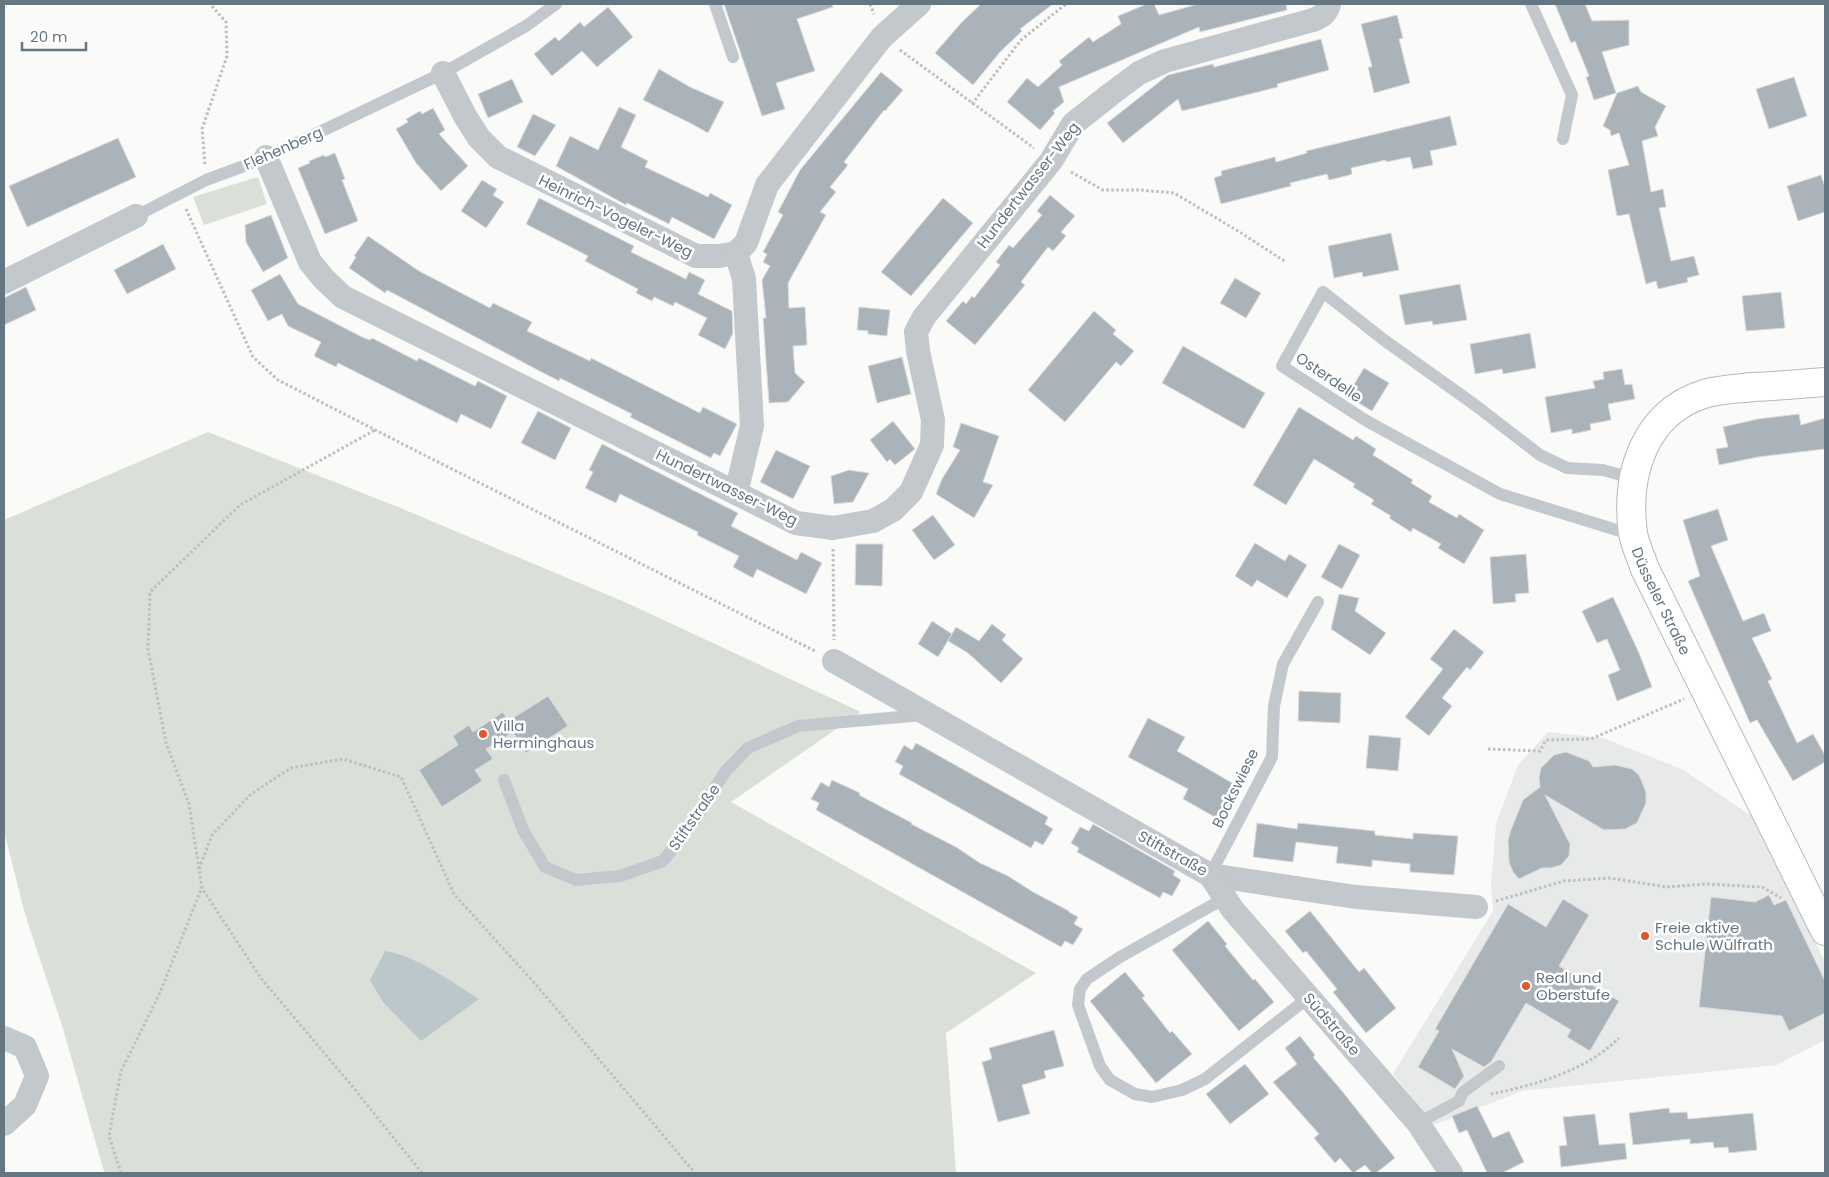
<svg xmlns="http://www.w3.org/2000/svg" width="1829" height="1177" font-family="Poppins,sans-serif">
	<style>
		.built { fill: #e8e9e9 }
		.green { fill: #dadfd7 }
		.water { fill: #bbc7cb }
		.building { fill: #aab3b9; stroke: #dcdcda }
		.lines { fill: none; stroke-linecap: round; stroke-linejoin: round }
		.secondary-casing { stroke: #b3babf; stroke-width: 30 }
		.path { stroke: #bbbfc2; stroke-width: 3; stroke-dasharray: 2.5 2.5; stroke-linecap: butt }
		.service { stroke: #c3c8cc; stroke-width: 12 }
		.minor { stroke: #c3c8cc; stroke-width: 24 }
		.secondary { stroke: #fff; stroke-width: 28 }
		.poi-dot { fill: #e4572e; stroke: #fff; stroke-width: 2 }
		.labels { text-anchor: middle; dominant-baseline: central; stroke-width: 5; stroke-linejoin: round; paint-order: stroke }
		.street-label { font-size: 15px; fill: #657683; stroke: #fff }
		.poi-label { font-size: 15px; fill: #657683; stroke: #fff; text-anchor: start }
	</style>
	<rect width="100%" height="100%" fill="#fafaf8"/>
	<polygon class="built" points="1548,732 1603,738 1682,769 1753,817 1825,962 1825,1040 1777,1065 1522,1091 1434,1125 1393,1074 1493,911 1491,885 1496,824 1518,765"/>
	<g class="green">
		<polygon points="258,177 267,204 204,225 193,197"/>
		<polygon points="208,432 398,507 627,603 861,712 731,802 1036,973 946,1033 956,1173 105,1173 103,1168 61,1022 25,914 4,831 4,520"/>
	</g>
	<path class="water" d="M 385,951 C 419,957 450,981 479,999 L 421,1041 L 383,1002 L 370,980 Z"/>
	<g class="building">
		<polygon points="724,4 832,4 833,7 797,19 815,71 776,83 785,109 762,116"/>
		<polygon points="981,4 1053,4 1020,29 1022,31 1000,52 973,85 935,53 962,22"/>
		<polygon points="1147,4 1154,4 1159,15 1198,4 1286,4 1287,10 1200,32 1199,27 1059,87 1064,102 1053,111 1055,113 1040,130 1007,102 1027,78 1038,87 1062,65 1059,61 1089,37 1093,42 1121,24 1118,16"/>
		<polygon points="1555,4 1585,4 1592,21 1629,20 1629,45 1602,52 1616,93 1594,100 1586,77 1589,76 1575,41 1571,43"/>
		<polygon points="608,7 633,37 597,67 582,51 552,76 534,54 555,37 559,41 580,22 584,27"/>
		<polygon points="1397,15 1403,38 1399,39 1410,83 1374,93 1368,67 1372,67 1361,24"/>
		<polygon points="1321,39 1329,70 1277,84 1278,87 1182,111 1178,99 1123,143 1107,123 1168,75 1213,64 1214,67"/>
		<polygon points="659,69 690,87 724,102 708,133 692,124 643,100"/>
		<polygon points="881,72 903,90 885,111 884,110 844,162 848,165 830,187 836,192 820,212 826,215 788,283 789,308 805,307 807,345 793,346 795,373 805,382 788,402 769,403 763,318 766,318 762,280 770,266 763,262 767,254 763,252 783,215 778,212 800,170"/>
		<polygon points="1794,77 1807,116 1769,129 1756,89"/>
		<polygon points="512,79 523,102 488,118 478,94"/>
		<polygon points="1638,86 1641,92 1666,106 1655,127 1658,136 1642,141 1651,192 1663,189 1666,207 1659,208 1671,261 1694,256 1699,275 1687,278 1688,282 1658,289 1656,281 1646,284 1629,214 1617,216 1608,170 1629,165 1619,133 1611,136 1610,130 1603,126 1617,93"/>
		<polygon points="619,107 636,115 621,147 648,161 645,167 708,197 710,193 732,205 714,239 672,217 669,224 627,203 626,205 556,166 570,136 598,150"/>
		<polygon points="433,108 445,130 439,134 468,166 441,191 416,163 396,129 408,122 406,119 420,111 422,114"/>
		<polygon points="533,114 556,125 535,156 517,147"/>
		<polygon points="1450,116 1457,145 1430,151 1433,165 1413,169 1410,157 1386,162 1386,160 1351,168 1352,174 1346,176 1329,180 1327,174 1290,183 1291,186 1221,204 1214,178 1222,175 1221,171 1275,157 1276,162 1307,153 1306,151"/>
		<polygon points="118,138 136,177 27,227 9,186"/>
		<polygon points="335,153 345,179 342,180 358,221 325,234 298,168 310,163 309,161 324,155 325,157"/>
		<polygon points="1821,175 1825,187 1825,212 1798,221 1787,186"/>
		<polygon points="482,180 497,189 493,195 504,202 486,228 461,211"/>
		<polygon points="1050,195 1075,216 1061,232 1066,236 1053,251 1048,247 1021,282 1025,285 975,345 946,321 963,301 966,304 972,296 974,298 1000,265 996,262 1009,245 1013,248 1042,215 1037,211"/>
		<polygon points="539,198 634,246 631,252 686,279 689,272 705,280 698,294 732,311 733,333 725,349 698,335 707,318 675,302 673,306 654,297 652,301 636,293 638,289 585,261 588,256 526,224"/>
		<polygon points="943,198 973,223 911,296 881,272"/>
		<polygon points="271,215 288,258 263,272 246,242 245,225"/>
		<polygon points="1391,233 1399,270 1363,277 1362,272 1334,278 1328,246"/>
		<polygon points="368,236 419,271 490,308 493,303 532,322 527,331 590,361 591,358 700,413 703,407 737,424 720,456 714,453 711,458 630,417 632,414 560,378 559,381 532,367 387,290 385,293 349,268 356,257 354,256"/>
		<polygon points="163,244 176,269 127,294 114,270"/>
		<polygon points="280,274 298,304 362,337 370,340 372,338 417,361 419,358 475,386 478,381 507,396 491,429 461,414 457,423 338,363 336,367 314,356 321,342 288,326 282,314 268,321 251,290"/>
		<polygon points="1235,278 1261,293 1246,318 1220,303"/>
		<polygon points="1460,284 1467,320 1433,325 1432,321 1405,325 1399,295"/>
		<polygon points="26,287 36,310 4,325 4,298"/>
		<polygon points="1781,292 1785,328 1746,331 1742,296"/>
		<polygon points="859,307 890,310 887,336 868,334 868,331 857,330"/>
		<polygon points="1094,311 1116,330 1113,334 1134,351 1121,366 1116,362 1065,422 1028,390"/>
		<polygon points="1530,333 1536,368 1503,374 1502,369 1475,374 1470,344"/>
		<polygon points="1183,346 1265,393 1244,429 1162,383"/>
		<polygon points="902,357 911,394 877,403 868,366"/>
		<polygon points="1364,368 1389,383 1372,411 1347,396"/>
		<polygon points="1622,369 1625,385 1632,384 1635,399 1608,404 1611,420 1590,424 1591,430 1572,434 1572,429 1551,433 1545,397 1595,388 1593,381 1604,379 1603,372"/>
		<polygon points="1299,407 1353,440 1356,436 1376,449 1373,455 1413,480 1411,483 1432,496 1429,502 1457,518 1459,514 1484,530 1464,564 1438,548 1441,544 1413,528 1411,532 1389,518 1391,516 1371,504 1374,500 1353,487 1355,484 1314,459 1286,505 1253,485"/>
		<polygon points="538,411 571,428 555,460 521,443"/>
		<polygon points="1799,414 1801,425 1825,418 1825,449 1758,457 1719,465 1716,449 1728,447 1723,427 1758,419"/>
		<polygon points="893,421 915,449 895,465 890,459 887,462 870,440"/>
		<polygon points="961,423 999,436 983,482 993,485 974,518 936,494 942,479 960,450 953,447"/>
		<polygon points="602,444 738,513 731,526 797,560 801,552 822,563 806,594 757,569 753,578 733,567 739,556 697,535 698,532 620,494 616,503 585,488 593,472 589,470"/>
		<polygon points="776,450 810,466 793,499 760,482"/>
		<polygon points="849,470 869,473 853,502 834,504 831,476"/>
		<polygon points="1718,509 1728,540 1711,546 1743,621 1764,613 1771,631 1752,638 1772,679 1768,681 1797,743 1813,734 1825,755 1825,762 1793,781 1757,720 1750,723 1688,581 1700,576 1683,520"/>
		<polygon points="933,515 955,545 934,560 912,530"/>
		<polygon points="1255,543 1285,561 1289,554 1307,565 1287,598 1257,580 1252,587 1235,576"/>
		<polygon points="856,544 883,544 882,586 855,585"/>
		<polygon points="1339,544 1360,555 1342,589 1321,577"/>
		<polygon points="1526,554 1529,593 1515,594 1516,602 1493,604 1490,557"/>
		<polygon points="1339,594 1359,598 1355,611 1386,633 1370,655 1331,629"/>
		<polygon points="1613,597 1639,653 1652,687 1617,701 1608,675 1620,670 1607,639 1597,643 1582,611"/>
		<polygon points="932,621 952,634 938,657 918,644"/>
		<polygon points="992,624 1006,635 1002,640 1023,659 1001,683 968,653 948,641 956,627 979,641"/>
		<polygon points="1454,629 1484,652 1470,670 1467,667 1442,698 1452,706 1429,736 1405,717 1443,669 1430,659"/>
		<polygon points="1299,691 1341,693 1340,723 1298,721"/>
		<polygon points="548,696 568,726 526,753 513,732 486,749 493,759 475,770 482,781 442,807 419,770 458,745 453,736 469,725 473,732 503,712 508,721"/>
		<polygon points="1148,718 1185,737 1177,751 1241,788 1222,821 1183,799 1188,789 1128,757"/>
		<polygon points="1369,735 1401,738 1398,771 1366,768"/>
		<polygon points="916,743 1048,817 1045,824 1053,829 1043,845 1035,841 1031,848 899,774 903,766 895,762 904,745 912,750"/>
		<polygon points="1566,752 1589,761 1593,767 1615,765 1632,769 1639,775 1642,782 1646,792 1646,803 1637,823 1625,829 1604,830 1545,795 1570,844 1569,856 1561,865 1551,868 1542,868 1519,879 1513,872 1509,862 1508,840 1511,830 1523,800 1540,787 1539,778 1541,768 1554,755"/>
		<polygon points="832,780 860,793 859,795 912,823 911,824 956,847 980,863 1008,876 1033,892 1069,911 1069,912 1078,917 1074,924 1083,929 1073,945 1065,941 1061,947 816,810 819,803 811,799 821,782 829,787"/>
		<polygon points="1257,823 1297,829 1298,823 1375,831 1375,835 1413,839 1413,833 1458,836 1454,875 1410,872 1410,864 1372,860 1372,867 1336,863 1338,847 1296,842 1293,862 1253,857"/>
		<polygon points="1093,824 1175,871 1173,875 1181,880 1172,896 1163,892 1160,898 1077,852 1079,848 1071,843 1080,827 1089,831"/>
		<polygon points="1769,895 1774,905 1786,900 1825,981 1825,1013 1789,1031 1782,1016 1699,1007 1711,897 1755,902"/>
		<polygon points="1563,899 1589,915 1559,966 1619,1001 1590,1051 1567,1037 1571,1030 1526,1003 1491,1062 1484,1067 1452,1049 1464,1076 1455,1089 1418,1067 1439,1031 1435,1029 1508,904 1546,927"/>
		<polygon points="1310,911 1359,972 1364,968 1396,1008 1366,1033 1333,992 1337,989 1306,951 1303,953 1285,931"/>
		<polygon points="1208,921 1227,944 1225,946 1253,980 1255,979 1274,1002 1239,1031 1172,950"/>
		<polygon points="1125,972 1145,996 1142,998 1156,1015 1170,1033 1172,1031 1192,1054 1156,1083 1090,1001"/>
		<polygon points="1054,1030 1064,1066 1044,1071 1046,1078 1022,1085 1030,1114 998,1122 982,1062 992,1059 989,1048"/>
		<polygon points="1300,1036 1315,1055 1313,1057 1342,1091 1395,1158 1376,1173 1372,1173 1365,1165 1353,1173 1340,1158 1335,1163 1314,1138 1319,1134 1273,1082 1297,1064 1285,1048"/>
		<polygon points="1245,1064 1269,1094 1230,1124 1206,1094"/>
		<polygon points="1477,1106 1493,1138 1509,1131 1524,1162 1502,1173 1487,1173 1467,1130 1459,1133 1452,1116"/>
		<polygon points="1669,1108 1670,1113 1687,1112 1688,1119 1753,1113 1757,1150 1729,1153 1728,1147 1714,1148 1713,1142 1690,1144 1690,1139 1633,1145 1629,1113"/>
		<polygon points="1595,1114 1599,1145 1625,1143 1627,1159 1561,1167 1559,1146 1567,1145 1563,1117"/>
	</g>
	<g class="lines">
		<defs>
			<g id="secondary">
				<path id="s1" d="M 1825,382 C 1801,384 1777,386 1753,387 C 1737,389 1720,389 1704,394 C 1644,413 1625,475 1633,533 C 1635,545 1641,557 1645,569 L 1825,931"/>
			</g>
		</defs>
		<use href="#secondary" class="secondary-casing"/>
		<g class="path">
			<polyline points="870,4 874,14"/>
			<polyline points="900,50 1034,148"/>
			<polyline points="972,104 1021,40 1066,4"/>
			<polyline points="205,164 202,129 227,56 226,22 210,4"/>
			<polyline points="1071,172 1103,190 1141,190 1174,193 1238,231 1286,262"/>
			<polyline points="186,209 253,357 278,380 426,456 815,651"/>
			<polyline points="833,549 834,640"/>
			<polyline points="1488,749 1540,751 1546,740 1591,739 1684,699"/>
			<polyline points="199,869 189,804 166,743 148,649 150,592 240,505 375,430"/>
			<polyline points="1496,901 1564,881 1609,878 1667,887 1706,884 1762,887 1781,898"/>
			<path d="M 1491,1094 C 1535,1085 1586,1071 1619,1038"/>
			<polyline points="121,1173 109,1136 121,1071 159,995 202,887"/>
			<polyline points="422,1173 352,1086 260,977 202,888 199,869 212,835 251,794 291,768 343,759 401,777 454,894 537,986 695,1173"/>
		</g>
		<g class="service">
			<polyline points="715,4 733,57"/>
			<polyline points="1531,4 1572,95 1563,139"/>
			<polyline points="136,216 206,180 252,163 303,140 443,73 526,26 556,4"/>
			<polyline points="1632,478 1603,470 1567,468 1540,455 1475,405 1384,340 1323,292 1282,366 1365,420 1500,494 1633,535"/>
			<polyline points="504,780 523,830 545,867 576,880 620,876 663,861 695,820 725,772 748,748 798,726 923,715"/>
			<polyline points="1210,875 1272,757 1274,706 1283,664 1318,602"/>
			<polyline points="1225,898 1120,957 1087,979 1080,989 1078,1005 1100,1066 1110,1080 1135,1094 1152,1097 1182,1090 1205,1079 1309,997"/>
			<polyline points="1418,1123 1459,1101 1463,1092 1499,1066"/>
		</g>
		<g class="minor">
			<polyline points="443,73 465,116 479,138 498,157 696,256 719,256 736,253 746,243 767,185 882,37 919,4"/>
			<path d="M 266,157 L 310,262 L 324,279 L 343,297 L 796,523 L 833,528 L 873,521 L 893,510 L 911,492 L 932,445 L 933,420 L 918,351 L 916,332 L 924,317 L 1051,161 L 1073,124 L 1111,94 L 1139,73 L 1165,61 L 1313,20 C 1322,17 1327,13 1329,4"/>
			<polyline points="4,282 136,216"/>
			<polyline points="736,493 752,426 744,279 736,253"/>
			<polyline points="834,661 1210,875 1356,897 1476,907"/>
			<polyline points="1210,875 1233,910 1418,1123 1451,1173"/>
			<polyline points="4,1038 25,1047 37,1076 25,1105 4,1124"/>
		</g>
		<use href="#secondary" class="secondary"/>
	</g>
	<g class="poi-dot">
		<circle cx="483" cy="734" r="5"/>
		<circle cx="1645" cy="936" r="5"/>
		<circle cx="1526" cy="986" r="5"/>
	</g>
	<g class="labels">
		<g class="street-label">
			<text transform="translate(283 148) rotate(-24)">Flehenberg</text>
			<text transform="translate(1028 185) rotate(-52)">Hundertwasser-Weg</text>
			<text transform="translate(616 216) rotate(26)">Heinrich-Vogeler-Weg</text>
			<text transform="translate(1329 377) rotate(34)">Osterdelle</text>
			<text transform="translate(727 487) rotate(26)">Hundertwasser-Weg</text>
			<text stroke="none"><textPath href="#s1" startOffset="366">Düsseler Straße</textPath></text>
			<text transform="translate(1235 788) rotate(-64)">Bockswiese</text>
			<text transform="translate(694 817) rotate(-55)">Stiftstraße</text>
			<text transform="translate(1173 853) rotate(29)">Stiftstraße</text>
			<text transform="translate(1332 1024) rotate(49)">Südstraße</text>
		</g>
		<g class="poi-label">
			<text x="493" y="725">Villa<tspan x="493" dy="17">Herminghaus</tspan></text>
			<text x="1655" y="927">Freie aktive<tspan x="1655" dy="17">Schule Wülfrath</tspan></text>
			<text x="1536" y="977">Real und<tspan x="1536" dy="17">Oberstufe</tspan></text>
		</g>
	</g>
	<rect width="1829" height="1177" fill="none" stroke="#657683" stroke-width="10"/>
	<path d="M22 42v8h64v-8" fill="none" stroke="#657683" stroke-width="2.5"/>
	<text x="30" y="42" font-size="15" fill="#657683" stroke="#ffffff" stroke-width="4" paint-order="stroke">20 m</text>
</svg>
